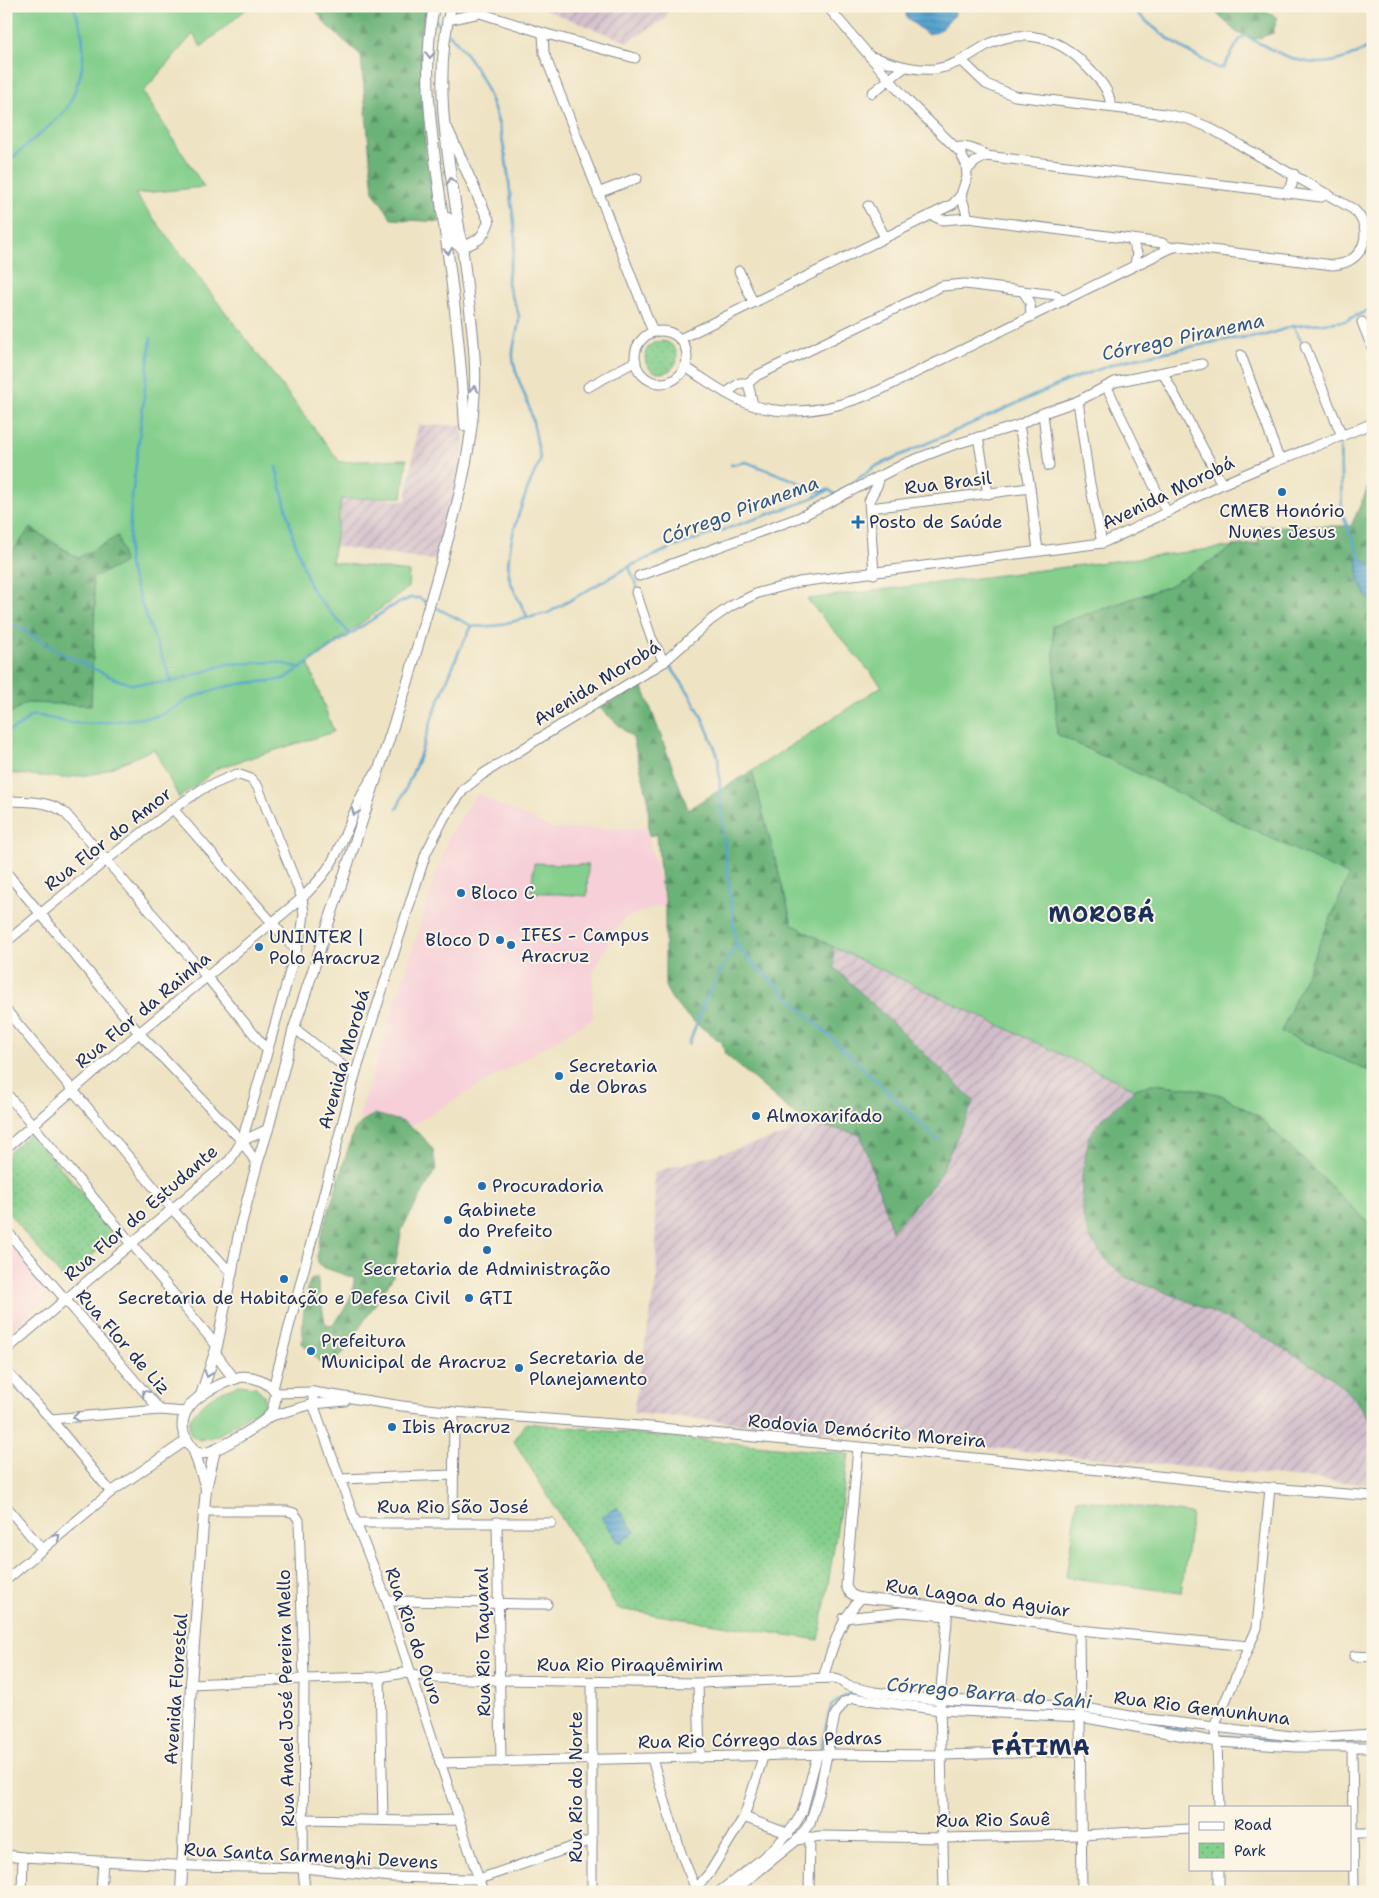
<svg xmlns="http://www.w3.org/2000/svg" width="1379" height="1898" font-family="'Shantell Sans',sans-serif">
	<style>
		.built { fill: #f6cfd8 }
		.industrial { fill: url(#industrial-furrows) }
		.grass { fill: #84cf8c; stroke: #507f75 }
		.forest { fill: url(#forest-firs); stroke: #43706b }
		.park { fill: url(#park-dots); stroke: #507f75 }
		.water { fill: url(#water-rules); stroke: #386a96 }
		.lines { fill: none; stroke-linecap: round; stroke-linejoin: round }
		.stream { stroke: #56a4cf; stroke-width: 2.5 }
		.minor-casing { stroke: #848990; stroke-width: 11 }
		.major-casing { stroke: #848990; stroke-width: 12 }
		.minor { stroke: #fff; stroke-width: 9 }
		.major { stroke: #fff; stroke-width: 10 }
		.oneway { stroke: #8d97ae }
		.poi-dot { fill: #1f6fb2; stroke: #fcf5e5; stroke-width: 2 }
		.labels { text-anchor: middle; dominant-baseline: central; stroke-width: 4; stroke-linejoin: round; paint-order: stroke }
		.street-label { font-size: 18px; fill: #1b2f5e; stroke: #fcf5e5 }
		.poi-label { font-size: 18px; fill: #1b2f5e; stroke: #fcf5e5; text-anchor: start }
		.water-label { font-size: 19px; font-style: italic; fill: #305886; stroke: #fcf5e5 }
		.district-label { font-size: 22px; font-weight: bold; letter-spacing: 1px; fill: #1b2f5e; stroke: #fcf5e5 }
	</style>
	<defs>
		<pattern id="industrial-furrows" width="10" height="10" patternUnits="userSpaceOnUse" patternTransform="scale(1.25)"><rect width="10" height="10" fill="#d1bdca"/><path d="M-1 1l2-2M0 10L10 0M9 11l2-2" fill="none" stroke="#a99aa7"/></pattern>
		<pattern id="forest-firs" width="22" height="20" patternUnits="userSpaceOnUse" patternTransform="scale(1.25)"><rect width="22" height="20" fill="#6bb278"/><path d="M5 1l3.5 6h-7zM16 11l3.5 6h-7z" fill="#579166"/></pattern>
		<pattern id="park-dots" width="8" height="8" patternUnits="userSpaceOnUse" patternTransform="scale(1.25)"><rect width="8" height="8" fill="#84cf8c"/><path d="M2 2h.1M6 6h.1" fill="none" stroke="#71b27b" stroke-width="1.8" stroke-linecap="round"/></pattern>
		<pattern id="water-rules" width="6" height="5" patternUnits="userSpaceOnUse" patternTransform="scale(1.25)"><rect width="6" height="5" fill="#56a4cf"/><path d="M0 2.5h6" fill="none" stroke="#4686ab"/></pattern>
	</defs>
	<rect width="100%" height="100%" fill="#fcf5e5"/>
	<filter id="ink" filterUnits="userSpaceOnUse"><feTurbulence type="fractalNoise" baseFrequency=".02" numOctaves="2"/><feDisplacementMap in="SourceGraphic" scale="10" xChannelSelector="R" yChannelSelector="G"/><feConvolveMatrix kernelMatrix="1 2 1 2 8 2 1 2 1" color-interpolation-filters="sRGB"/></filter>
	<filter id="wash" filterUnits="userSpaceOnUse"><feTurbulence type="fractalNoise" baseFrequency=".0096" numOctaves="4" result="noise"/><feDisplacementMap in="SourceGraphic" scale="20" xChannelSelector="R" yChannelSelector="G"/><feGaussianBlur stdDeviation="1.12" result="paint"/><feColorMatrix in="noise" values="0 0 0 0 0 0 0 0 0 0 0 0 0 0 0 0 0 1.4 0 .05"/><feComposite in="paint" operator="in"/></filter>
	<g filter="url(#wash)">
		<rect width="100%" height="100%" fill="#eee3c3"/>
		<g class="built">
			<polygon points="477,794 553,829 646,828 665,904 624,918 593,971 593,1018 409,1127 358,1119 448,838"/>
			<polygon points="6,1236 56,1292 6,1334"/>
		</g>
		<g class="industrial">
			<polygon points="536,6 670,6 665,19 627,42"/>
			<polygon points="418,425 463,425 464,447 440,561 333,546 338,495 406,501"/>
			<polygon points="833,947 1135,1089 1099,1122 1125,1277 1183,1299 1261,1335 1334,1379 1354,1398 1372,1420 1373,1485 633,1413 657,1275 654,1172 788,1134 782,1118 802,1121 861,1135 892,1231 974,1101 834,967"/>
		</g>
		<g class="grass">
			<polygon points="6,6 250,6 201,47 193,34 143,92 204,187 135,194 340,462 407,459 402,497 341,499 332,562 409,572 408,588 308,663 334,732 218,768 179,798 154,749 99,773 64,778 6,773 6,716 26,703 91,705 95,602 92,578 78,558 31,528 6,560"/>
			<polygon points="1235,546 1169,586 1053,626 1057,734 1349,876 1281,1032 1373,1073 1373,1227 1258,1116 1221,1095 1192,1088 1152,1084 1135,1089 833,947 792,924 752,771 882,686 807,599"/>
			<polygon points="534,863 588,865 587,896 531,892"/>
			<path d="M 239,1385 L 256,1387 L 264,1395 L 265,1405 L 217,1436 L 199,1440 L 190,1434 L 189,1421 C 200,1402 218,1391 239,1385 Z"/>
			<polygon points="1077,1499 1192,1514 1181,1593 1066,1577"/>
		</g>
		<g class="forest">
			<polygon points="313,6 426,6 422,32 421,67 426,158 440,222 391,219 387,211 373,192 361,55 327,26"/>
			<polygon points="1209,6 1261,6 1277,18 1273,33 1256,39 1237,33"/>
			<polygon points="1373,476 1373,565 1357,558 1359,581 1373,607 1373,1073 1281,1032 1349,876 1057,734 1053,626 1169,586 1235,546 1258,543 1259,526 1351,526"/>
			<polygon points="30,528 78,558 118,536 124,563 92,578 95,602 91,705 26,703 6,716 6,560"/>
			<path d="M 642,685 L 688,809 L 752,771 L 792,924 L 833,947 L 834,967 L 974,1101 L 937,1180 L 892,1231 L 861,1135 L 802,1121 L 725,1054 L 722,1043 C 700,1025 677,1014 665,986 L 665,898 L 661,884 L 657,834 L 649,836 L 648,798 L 633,738 L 600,708 Z"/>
			<polygon points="1152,1084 1192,1088 1221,1095 1258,1116 1373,1227 1373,1424 1354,1398 1334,1379 1261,1335 1183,1299 1125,1277 1105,1259 1090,1238 1082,1213 1082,1175 1089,1136 1099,1122 1135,1089"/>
			<path d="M 375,1114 L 404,1122 L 423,1137 L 433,1150 L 436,1169 L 402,1229 L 393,1277 L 343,1353 L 333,1363 L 319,1362 L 302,1343 C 303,1333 302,1320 304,1311 C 305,1302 309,1297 307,1288 L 311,1280 L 317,1277 L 325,1323 L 332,1326 C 343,1313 355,1295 354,1278 L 319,1266 L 317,1256 L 319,1242 L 354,1130 L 364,1120 Z"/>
		</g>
		<g class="park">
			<circle cx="661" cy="357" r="16"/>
			<polygon points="30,1133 118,1233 64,1280 6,1210 6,1155"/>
			<polygon points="526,1423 849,1454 819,1640 618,1609 514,1441"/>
		</g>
		<g class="water">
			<polygon points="904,6 954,6 955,15 938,32 927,34 907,18"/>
			<polygon points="1357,557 1373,565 1373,607 1359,581"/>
			<polygon points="617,1507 635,1532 619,1543 601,1517"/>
		</g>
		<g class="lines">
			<g class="stream">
				<polyline points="419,6 429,15"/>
				<path d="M 1130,6 C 1158,34 1183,50 1218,68 L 1223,68 L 1240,39 L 1245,36 C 1293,61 1322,78 1373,44"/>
				<polyline points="435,20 444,29"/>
				<path d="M 449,34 C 494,78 506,142 511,202 C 513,215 516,230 515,243 C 514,256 508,267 508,280 C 507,295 520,306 519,320 C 518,332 512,345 513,357 C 514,373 523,389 528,404 C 534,421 536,439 540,456 L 540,461 C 527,487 504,547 509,576 C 512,590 522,605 528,618"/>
				<path d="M 6,165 C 22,146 44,133 61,115 C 69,108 72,98 76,88 C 87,60 86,34 73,6"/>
				<polyline points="1293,326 1303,344"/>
				<polyline points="151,338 131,506 128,558 130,571 147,619 172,682"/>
				<polyline points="1340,440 1342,513 1361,560"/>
				<polyline points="731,465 746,462 796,481 816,491 827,490"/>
				<polyline points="276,467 293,536 309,584 316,596 350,634"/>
				<polyline points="829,490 836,495 874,467 1067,381 1122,361 1224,340 1266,335 1293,326 1345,321 1373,308"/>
				<polyline points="629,567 638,590"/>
				<polyline points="431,605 472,626 490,627 548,613 628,567 671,548 801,503 829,490"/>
				<polyline points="6,620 62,653 113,678 131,684 172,682 227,664 275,662 302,668"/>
				<polyline points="667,662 689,693 703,719 718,756 723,835 736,944 746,956 938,1140"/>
				<path d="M 6,732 L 21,725 L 29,717 L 35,715 L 71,723 L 91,724 L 153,717 C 171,713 184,699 202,694 C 214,690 227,686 239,684 C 255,681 271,683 286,678 L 389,608 L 410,598 L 419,598 L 426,602"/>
				<polyline points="397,809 419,758 433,715 460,649 472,626"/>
				<polyline points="689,1044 706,998 736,944"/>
				<polyline points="1061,1710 1076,1713"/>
				<polyline points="1108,1718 1227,1736 1314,1743"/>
				<polyline points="1336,1743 1373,1740"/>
				<polyline points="820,1752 831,1706 846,1695 851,1694"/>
				<polyline points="805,1815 811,1806 816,1775"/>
			</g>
		</g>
	</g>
	<g filter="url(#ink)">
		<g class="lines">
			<defs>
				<g id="minor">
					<polyline points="447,20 480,13 543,33 635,58"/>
					<polyline points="543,33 544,53 653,332"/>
					<path d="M 870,57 C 879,58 886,62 895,64 C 908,68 923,70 936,69 C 957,66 970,54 987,45 C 1022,26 1061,38 1086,66 C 1098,78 1110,89 1111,107"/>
					<polyline points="872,93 905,67"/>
					<path d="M 956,148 C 965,145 978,150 986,156 L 1321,197 L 1328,194"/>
					<polyline points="967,170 975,162 986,156"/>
					<polyline points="598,193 637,178"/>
					<polyline points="1285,193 1292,185 1294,174"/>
					<polyline points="961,195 968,218"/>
					<polyline points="868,206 885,237"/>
					<polyline points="931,215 942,220 968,218 1162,243 1171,248"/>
					<polyline points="1131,239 1137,253 1135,265"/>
					<polyline points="739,271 753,302"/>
					<polyline points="1023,291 1030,302 1031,317"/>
					<polyline points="1362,322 1373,350"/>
					<circle cx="661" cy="357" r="26"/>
					<polyline points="680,339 953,204 961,195 967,177 966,164 960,152 907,100 827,6"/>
					<polyline points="1305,346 1342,436"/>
					<polyline points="1241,355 1279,459"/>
					<path d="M 685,367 C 703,378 721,392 741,401 C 786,420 837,409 880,390 L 1171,248 L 1179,246 L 1333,265 C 1364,264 1376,229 1353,209 L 1208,127 L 1188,119 L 1165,114 L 1015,96 L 986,84 L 962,61"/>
					<polyline points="1163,373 1222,484"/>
					<polyline points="748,383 753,405"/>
					<polyline points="588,387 636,361"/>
					<polyline points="1107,387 1167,513"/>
					<polyline points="726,393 740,383 748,383 758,375 942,286 965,284 1056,295 1064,301"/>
					<polyline points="1078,401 1089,479 1102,543"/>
					<polyline points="1043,413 1049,466"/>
					<polyline points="1019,425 1030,488 1038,551"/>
					<polyline points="978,437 988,494"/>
					<polyline points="870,508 1030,488"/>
					<polyline points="874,574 869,501 878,484 877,477"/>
					<polyline points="639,576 798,518 906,463 950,446 1019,425 1043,413 1078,401 1115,382 1202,364"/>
					<polyline points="636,592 651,637 664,662"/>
					<path d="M 6,801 C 27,802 50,800 66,814 L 207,977 L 267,1050"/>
					<polyline points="173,809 296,950"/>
					<polyline points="6,872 139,1033 242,1141 257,1164"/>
					<polyline points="6,942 105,861 173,809 202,789 237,774 251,779 258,787 302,898 304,914 302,929 242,1141 230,1160 6,1350"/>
					<polyline points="6,1010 172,1209 232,1274"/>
					<polyline points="294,1028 355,1075"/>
					<polyline points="6,1093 217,1346"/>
					<polyline points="242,1141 268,1129"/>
					<path d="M 6,1148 L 139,1033 L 302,898 C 316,884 329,870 337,852 C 349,829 361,786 379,770"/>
					<polyline points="6,1230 160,1410 186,1412"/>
					<polyline points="6,1371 51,1419 111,1492"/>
					<path d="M 273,1388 L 355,1075 L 426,853 L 445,816 L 464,789 L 483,774 L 548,733 L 664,662 L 711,620 L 731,606 L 758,593 L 799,582 L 1102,543 C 1144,526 1183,502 1225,483 C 1273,461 1324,444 1373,423"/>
					<polyline points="313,1392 313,1404 356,1523 387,1601 483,1892"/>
					<polyline points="276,1393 313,1392 402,1406 454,1412 640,1426 1120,1472 1270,1488 1373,1496"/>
					<polyline points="268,1417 313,1404 345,1401"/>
					<polyline points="51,1419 160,1410"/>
					<path d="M 858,1447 L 846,1586 C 849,1594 853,1596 861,1598 L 913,1603 L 1079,1630 L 1249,1646"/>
					<polyline points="340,1479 453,1475"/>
					<polyline points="6,1506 42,1549"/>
					<polyline points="204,1511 287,1511 294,1513 299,1520 304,1679 303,1868 305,1892"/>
					<polyline points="453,1522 454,1412"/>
					<polyline points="497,1522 501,1762"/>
					<polyline points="356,1523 551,1523"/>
					<polyline points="6,1580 111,1492 187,1440"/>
					<path d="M 387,1601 C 440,1601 494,1604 547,1604"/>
					<polyline points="844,1618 902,1612 947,1616"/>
					<polyline points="1079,1630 1082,1892"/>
					<polyline points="1354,1656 1373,1657"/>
					<polyline points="380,1677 383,1820"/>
					<path d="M 823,1678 C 832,1649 839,1621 861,1598"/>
					<polyline points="698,1683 700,1758"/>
					<polyline points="191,1684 304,1679 380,1677 404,1673 436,1678 499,1680 698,1683 831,1678 839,1680 848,1686 874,1692 929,1699 1080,1707 1147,1719 1308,1738 1373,1734"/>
					<polyline points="1352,1748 1354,1892"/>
					<polyline points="652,1759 681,1853 697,1892"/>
					<polyline points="440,1763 828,1754 942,1755 1081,1751"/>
					<polyline points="1219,1807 1217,1742 1214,1727 1257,1628 1270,1488"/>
					<polyline points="744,1817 789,1834"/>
					<polyline points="304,1819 412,1821 460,1820"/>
					<polyline points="1350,1833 1373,1833"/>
					<polyline points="797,1840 820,1836 944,1838 1081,1835 1190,1829"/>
					<polyline points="6,1855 23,1857 194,1866 303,1868 392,1877 462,1879 478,1879 488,1876 592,1840"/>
					<polyline points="696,1889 710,1872 744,1817 763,1757"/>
					<polyline points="22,1892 23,1857"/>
					<polyline points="101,1892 103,1861"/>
					<polyline points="592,1892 592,1682"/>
					<path d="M 719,1892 C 749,1868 783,1847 802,1813 L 817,1756"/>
					<polyline points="733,1892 797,1840 810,1823 819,1794 835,1715 844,1702 853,1698 940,1710 1081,1717 1217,1742 1297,1747 1373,1747"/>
					<polyline points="809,1892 810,1837"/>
					<polyline points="944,1892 940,1699 948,1609"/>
					<polyline points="1219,1892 1219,1869"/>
				</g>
				<g id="major">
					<path d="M 434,6 C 420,76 434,149 443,218 C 453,287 461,356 465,426"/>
					<path d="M 448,130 L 489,221 C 483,238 479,241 462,247 L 456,244 L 448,218"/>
					<polyline points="215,1353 234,1379"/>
					<path d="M 240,1377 C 254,1376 268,1381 276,1393 C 275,1401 274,1412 267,1418 C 257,1427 218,1451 205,1453 C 201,1454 197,1453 194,1451 C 190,1444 184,1437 183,1430 C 178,1401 218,1384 240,1377 Z"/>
					<path d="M 201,1395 L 217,1346 L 241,1224 L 257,1164 L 268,1129 L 294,1028 L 410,675 C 434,579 471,485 475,385 C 476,360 473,334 470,310 C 467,288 465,267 462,246 C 450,167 431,85 451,6"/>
					<polyline points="194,1451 206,1488"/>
					<polyline points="181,1892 191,1684 204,1511 206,1489 215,1450"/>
				</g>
			</defs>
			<use href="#minor" class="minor-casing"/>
			<use href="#major" class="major-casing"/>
			<use href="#minor" class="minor"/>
			<use href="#major" class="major"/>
		</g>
		<defs><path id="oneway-chevron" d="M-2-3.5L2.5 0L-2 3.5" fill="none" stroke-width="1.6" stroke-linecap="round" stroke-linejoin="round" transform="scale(1.25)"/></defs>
		<g class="oneway">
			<use href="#oneway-chevron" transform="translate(430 55) rotate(92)"/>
			<use href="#oneway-chevron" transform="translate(451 181) rotate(-98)"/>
			<use href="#oneway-chevron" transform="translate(448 251) rotate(82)"/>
			<use href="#oneway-chevron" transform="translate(474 389) rotate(-86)"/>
			<use href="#oneway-chevron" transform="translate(355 812) rotate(112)"/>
			<use href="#oneway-chevron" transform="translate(208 1374) rotate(109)"/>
			<use href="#oneway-chevron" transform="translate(145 1393) rotate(-131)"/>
			<use href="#oneway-chevron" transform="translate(76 1417) rotate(175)"/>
			<use href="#oneway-chevron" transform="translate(57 1537) rotate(-40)"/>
		</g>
	</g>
	<g class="poi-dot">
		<circle cx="1282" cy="492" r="5"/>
		<path d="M855.5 514.5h5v5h5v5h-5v5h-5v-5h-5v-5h5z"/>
		<circle cx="461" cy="893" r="5"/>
		<circle cx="500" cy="940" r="5"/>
		<circle cx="511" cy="945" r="5"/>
		<circle cx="259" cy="947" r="5"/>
		<circle cx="559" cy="1076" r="5"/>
		<circle cx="756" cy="1116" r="5"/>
		<circle cx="482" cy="1186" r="5"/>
		<circle cx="448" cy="1220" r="5"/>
		<circle cx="487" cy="1250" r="5"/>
		<circle cx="284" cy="1279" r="5"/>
		<circle cx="469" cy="1298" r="5"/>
		<circle cx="311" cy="1351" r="5"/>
		<circle cx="519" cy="1368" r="5"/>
		<circle cx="392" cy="1427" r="5"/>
	</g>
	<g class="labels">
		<g class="street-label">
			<text transform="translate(948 483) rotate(-7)">Rua Brasil</text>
			<text transform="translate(1168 493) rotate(-26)">Avenida Morobá</text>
			<text transform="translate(597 683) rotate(-32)">Avenida Morobá</text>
			<text transform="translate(108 839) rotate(-38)">Rua Flor do Amor</text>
			<text transform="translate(143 1010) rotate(-40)">Rua Flor da Rainha</text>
			<text transform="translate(344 1059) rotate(-74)">Avenida Morobá</text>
			<text transform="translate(141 1213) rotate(-41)">Rua Flor do Estudante</text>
			<text transform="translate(123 1342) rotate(49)">Rua Flor de Liz</text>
			<text transform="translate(867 1431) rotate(5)">Rodovia Demócrito Moreira</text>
			<text x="453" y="1507">Rua Rio São José</text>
			<text transform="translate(978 1598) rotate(8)">Rua Lagoa do Aguiar</text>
			<text transform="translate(414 1636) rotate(71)">Rua Rio do Ouro</text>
			<text transform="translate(483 1642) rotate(-91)">Rua Rio Taquaral</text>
			<text x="630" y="1665">Rua Rio Piraquêmirim</text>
			<text transform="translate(176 1689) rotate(-86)">Avenida Florestal</text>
			<text transform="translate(286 1698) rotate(-91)">Rua Anael José Pereira Mello</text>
			<text transform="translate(1202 1708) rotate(7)">Rua Rio Gemunhuna</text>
			<text transform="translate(760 1740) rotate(-1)">Rua Rio Córrego das Pedras</text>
			<text transform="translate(576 1787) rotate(-90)">Rua Rio do Norte</text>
			<text transform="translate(993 1820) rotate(-1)">Rua Rio Sauê</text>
			<text transform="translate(311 1856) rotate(3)">Rua Santa Sarmenghi Devens</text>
		</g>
		<g class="poi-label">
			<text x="1282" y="511" text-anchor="middle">CMEB Honório<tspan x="1282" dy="21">Nunes Jesus</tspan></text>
			<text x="869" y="522">Posto de Saúde</text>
			<text x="471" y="893">Bloco C</text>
			<text x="521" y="935">IFES - Campus<tspan x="521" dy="21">Aracruz</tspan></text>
			<text x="269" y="937">UNINTER |<tspan x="269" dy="21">Polo Aracruz</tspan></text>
			<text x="490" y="940" text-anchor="end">Bloco D</text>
			<text x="569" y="1066">Secretaria<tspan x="569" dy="21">de Obras</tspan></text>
			<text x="766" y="1116">Almoxarifado</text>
			<text x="492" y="1186">Procuradoria</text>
			<text x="458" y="1210">Gabinete<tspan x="458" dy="21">do Prefeito</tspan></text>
			<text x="487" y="1269" text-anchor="middle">Secretaria de Administração</text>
			<text x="284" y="1298" text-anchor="middle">Secretaria de Habitação e Defesa Civil</text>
			<text x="479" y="1298">GTI</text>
			<text x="321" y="1341">Prefeitura<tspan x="321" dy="21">Municipal de Aracruz</tspan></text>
			<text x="529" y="1358">Secretaria de<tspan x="529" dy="21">Planejamento</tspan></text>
			<text x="402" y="1427">Ibis Aracruz</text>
		</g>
		<g class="water-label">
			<text transform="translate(1183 337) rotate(-12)">Córrego Piranema</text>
			<text transform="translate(740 510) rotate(-20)">Córrego Piranema</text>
			<text transform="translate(989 1693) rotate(5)">Córrego Barra do Sahi</text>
		</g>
		<g class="district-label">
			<text x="1102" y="914">MOROBÁ</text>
			<text x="1041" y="1747">FÁTIMA</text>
		</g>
	</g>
	<rect width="1379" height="1898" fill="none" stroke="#fcf5e5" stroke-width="25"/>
	<rect x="1189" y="1806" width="162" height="65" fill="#fcf5e5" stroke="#a2a6af"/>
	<rect x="1199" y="1822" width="25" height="8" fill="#ffffff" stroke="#a2a6af"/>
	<text x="1234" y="1830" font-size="15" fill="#1b2f5e">Road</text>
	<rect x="1199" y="1843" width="25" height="15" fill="url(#park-dots)" stroke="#a2a6af"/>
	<text x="1234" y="1856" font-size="15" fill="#1b2f5e">Park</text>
</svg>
